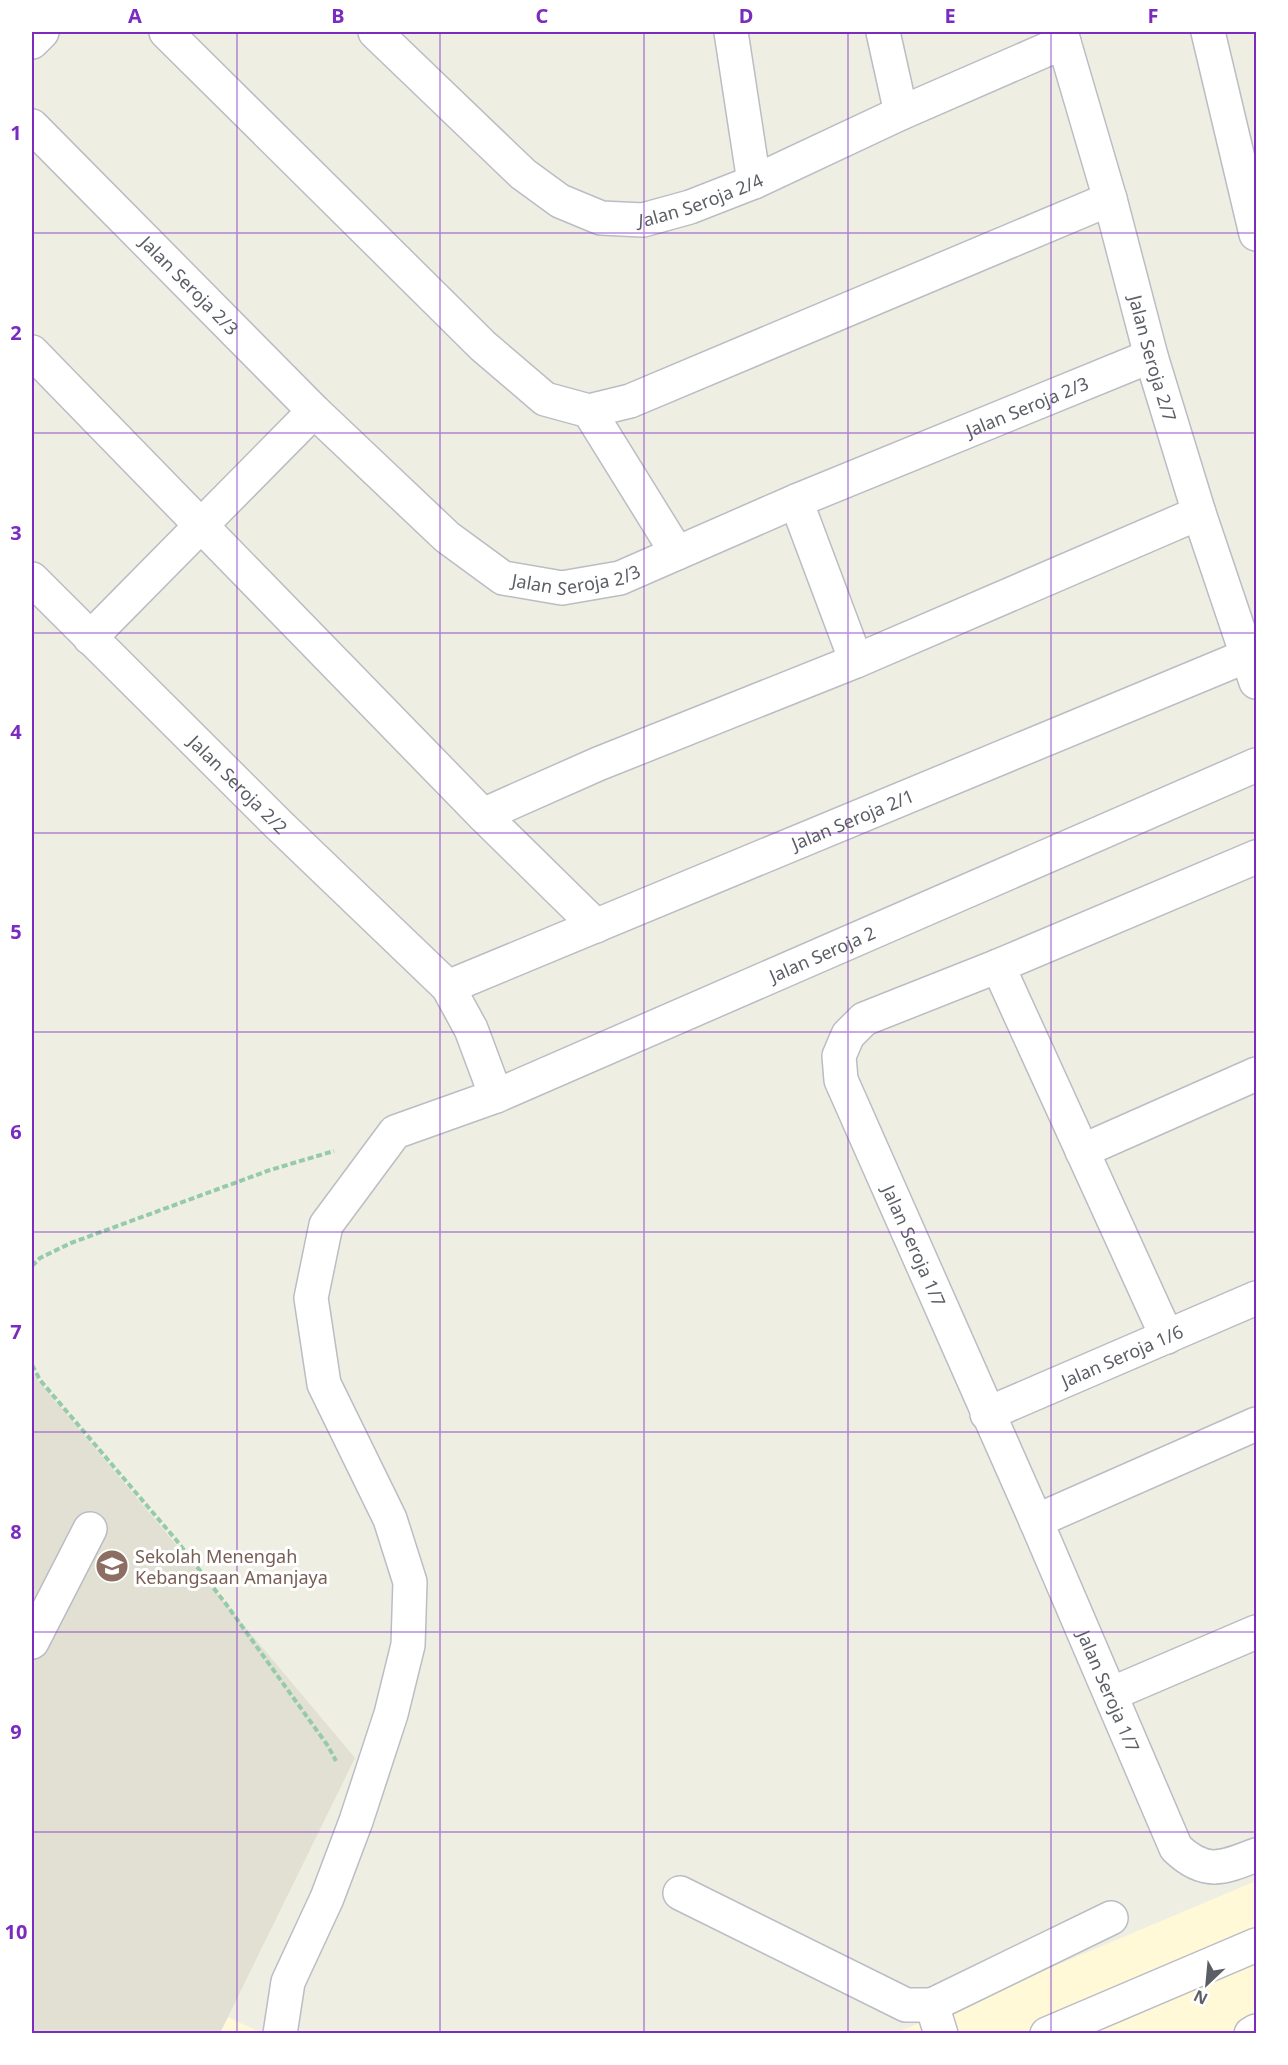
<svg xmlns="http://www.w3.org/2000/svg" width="1288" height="2065" font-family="'Noto Sans',sans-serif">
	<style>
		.commercial { fill: #fff9d8 }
		.education { fill: #e2e0d3 }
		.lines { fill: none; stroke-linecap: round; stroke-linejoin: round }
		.minor-casing { stroke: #babdc3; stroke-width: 36 }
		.path { stroke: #95cba8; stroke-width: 4; stroke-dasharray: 6 3; stroke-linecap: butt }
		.minor { stroke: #fff; stroke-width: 33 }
		.grid { fill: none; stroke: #7b2cbf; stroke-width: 1.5; stroke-opacity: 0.55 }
		.labels { text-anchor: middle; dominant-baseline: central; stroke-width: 6; stroke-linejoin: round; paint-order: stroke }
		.street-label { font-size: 18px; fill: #5b5f65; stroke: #fff }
		.education-label { font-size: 18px; fill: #785e54; stroke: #fff; text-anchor: start }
		.neatline { fill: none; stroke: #7b2cbf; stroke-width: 2 }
		.grid-label { font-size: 20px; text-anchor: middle; font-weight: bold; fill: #7b2cbf }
	</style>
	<rect width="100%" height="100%" fill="#efeee3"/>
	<g class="commercial">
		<polygon points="1256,1881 1256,2033 896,2033"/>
		<polygon points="228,2017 261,2033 220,2034"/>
	</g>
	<polygon class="education" points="32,1373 355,1758 220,2033 32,2033"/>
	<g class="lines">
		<defs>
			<g id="minor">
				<polyline points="166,32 483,346 545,399 589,411 630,401 1110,199"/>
				<path id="s1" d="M 375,32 L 523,174 L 560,201 L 601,218 L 643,220 L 690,207 L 754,182 L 901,113 L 1064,42"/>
				<polyline points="731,32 754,182"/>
				<polyline points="883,32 901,113"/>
				<path id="s2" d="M 1061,32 L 1110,199 L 1151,356 L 1199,513 L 1256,682"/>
				<polyline points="1208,32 1256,234"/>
				<polyline points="32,42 42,32"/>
				<path id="s3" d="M 32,126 L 314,411 L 447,537 L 503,578 L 562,588 L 620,578 L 796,501 L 1151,356"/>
				<polyline points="32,352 483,815 596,926"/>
				<polyline points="589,411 677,553"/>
				<polyline points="796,501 856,661"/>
				<path id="s4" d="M 32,579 L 278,824 L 448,987 L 471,1029 L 496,1096 L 1256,765"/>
				<polyline points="90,638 314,411"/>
				<polyline points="483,815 598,764 856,661 1199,513"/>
				<path id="s5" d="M 1256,857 L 998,966 L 864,1019 L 848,1035 L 839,1056 L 841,1080 L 1036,1521 L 1176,1848 C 1205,1876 1223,1868 1256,1855"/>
				<polyline points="998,966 1167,1337"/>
				<path id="s6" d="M 448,987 L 1256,652"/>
				<polyline points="1082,1151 1256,1074"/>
				<path id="s7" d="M 987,1414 L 1256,1298"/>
				<polyline points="1036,1521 1256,1424"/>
				<polyline points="32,1642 90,1529"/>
				<polyline points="1111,1694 1256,1632"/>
				<polyline points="680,1893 906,2005 932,2005"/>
				<polyline points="280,2034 288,1982 327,1898 356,1821 391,1714 408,1645 410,1582 390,1519 324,1384 311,1298 326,1225 395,1132 496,1096"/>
				<polyline points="941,2034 932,2005 1111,1918"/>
				<polyline points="1047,2034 1256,1945"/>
				<polyline points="1251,2034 1256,2031"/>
			</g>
		</defs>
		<use href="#minor" class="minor-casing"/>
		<g class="path">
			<polyline points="32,1266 40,1258 71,1243 270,1170 334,1151"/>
			<polyline points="32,1365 40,1380 177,1541 226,1604 328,1746 336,1761"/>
		</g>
		<use href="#minor" class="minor"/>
	</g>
	<path class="grid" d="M 237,32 L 237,2034M 440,32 L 440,2034M 644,32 L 644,2034M 848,32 L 848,2034M 1051,32 L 1051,2034M 32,233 L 1256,233M 32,433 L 1256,433M 32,633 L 1256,633M 32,833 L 1256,833M 32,1032 L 1256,1032M 32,1232 L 1256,1232M 32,1432 L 1256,1432M 32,1632 L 1256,1632M 32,1832 L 1256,1832"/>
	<defs>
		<symbol id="school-disc" viewBox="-11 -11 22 22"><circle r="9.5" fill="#8d6e63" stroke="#fff"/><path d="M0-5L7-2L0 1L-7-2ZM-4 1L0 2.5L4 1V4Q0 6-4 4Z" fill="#fff"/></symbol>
	</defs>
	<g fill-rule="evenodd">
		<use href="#school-disc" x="93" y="1547" width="38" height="38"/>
	</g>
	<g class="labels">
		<g class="street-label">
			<text stroke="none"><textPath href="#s1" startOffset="398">Jalan Seroja 2/4</textPath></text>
			<text stroke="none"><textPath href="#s3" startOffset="224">Jalan Seroja 2/3</textPath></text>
			<text stroke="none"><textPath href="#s2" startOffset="339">Jalan Seroja 2/7</textPath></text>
			<text stroke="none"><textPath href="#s3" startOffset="1214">Jalan Seroja 2/3</textPath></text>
			<text stroke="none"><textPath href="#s3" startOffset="728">Jalan Seroja 2/3</textPath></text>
			<text stroke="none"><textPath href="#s4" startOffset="291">Jalan Seroja 2/2</textPath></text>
			<text stroke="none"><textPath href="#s6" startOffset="438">Jalan Seroja 2/1</textPath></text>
			<text stroke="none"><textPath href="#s4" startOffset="1058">Jalan Seroja 2</textPath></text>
			<text stroke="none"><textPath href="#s5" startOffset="675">Jalan Seroja 1/7</textPath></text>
			<text stroke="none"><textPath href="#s7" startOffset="147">Jalan Seroja 1/6</textPath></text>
			<text stroke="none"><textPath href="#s5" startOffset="1161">Jalan Seroja 1/7</textPath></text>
		</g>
		<g class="education-label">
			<text x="135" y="1556">Sekolah Menengah<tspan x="135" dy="21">Kebangsaan Amanjaya</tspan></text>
		</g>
	</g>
	<rect width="1288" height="2065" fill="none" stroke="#ffffff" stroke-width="66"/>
	<g transform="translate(1207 1984) rotate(206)" stroke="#ffffff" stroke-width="4.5" paint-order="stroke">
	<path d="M0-4.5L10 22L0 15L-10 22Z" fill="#5b5f65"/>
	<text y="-9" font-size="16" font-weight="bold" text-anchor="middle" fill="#5b5f65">N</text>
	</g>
	<rect x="33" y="33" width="1222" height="1999" class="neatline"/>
	<g class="grid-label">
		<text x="135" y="23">A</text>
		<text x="338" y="23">B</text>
		<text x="542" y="23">C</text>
		<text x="746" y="23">D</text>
		<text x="950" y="23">E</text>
		<text x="1153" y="23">F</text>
		<text x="16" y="140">1</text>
		<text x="16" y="340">2</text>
		<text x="16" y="540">3</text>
		<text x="16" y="739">4</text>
		<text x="16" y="939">5</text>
		<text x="16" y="1139">6</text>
		<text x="16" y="1339">7</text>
		<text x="16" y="1539">8</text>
		<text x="16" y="1739">9</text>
		<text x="16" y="1939">10</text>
	</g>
</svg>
